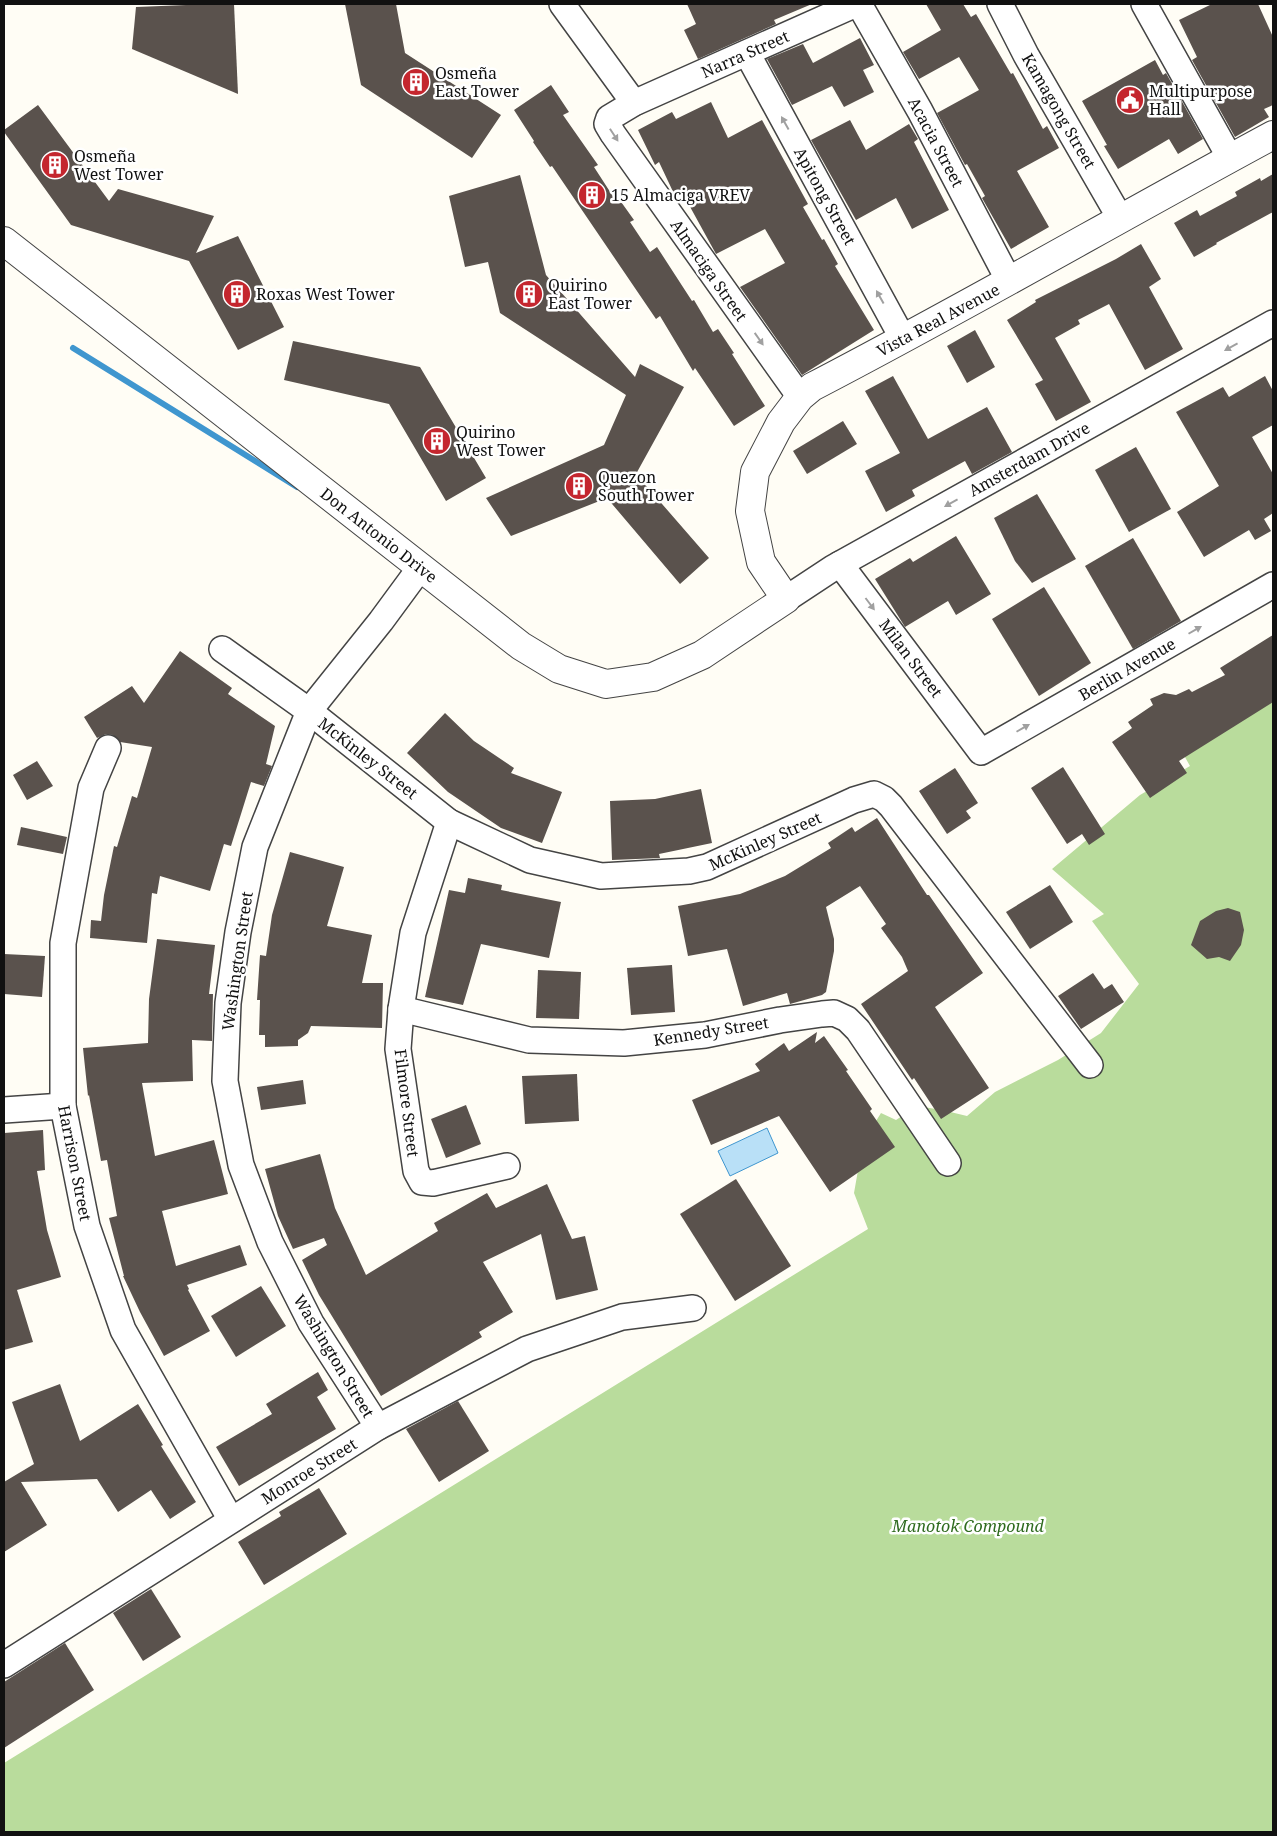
<svg xmlns="http://www.w3.org/2000/svg" width="1277" height="1836" font-family="'Noto Serif',serif">
	<style>
		.forest { fill: #b9dc9c }
		.water { fill: #b9e0f7; stroke: #3f96cf }
		.lines { fill: none; stroke-linecap: round; stroke-linejoin: round }
		.stream { stroke: #3f96cf; stroke-width: 6 }
		.building { fill: #5a524d }
		.minor-casing { stroke: #444; stroke-width: 28 }
		.tertiary-casing { stroke: #444; stroke-width: 30 }
		.minor { stroke: #fff; stroke-width: 25 }
		.tertiary { stroke: #fff; stroke-width: 28 }
		.oneway { fill: #a0a0a0 }
		.labels { text-anchor: middle; dominant-baseline: central; stroke-width: 5; stroke-linejoin: round; paint-order: stroke }
		.street-label { font-size: 16px; fill: #111; stroke: #fff }
		.poi-label { font-size: 16px; fill: #111; stroke: #fff; text-anchor: start }
		.park-label { font-size: 16px; font-style: italic; fill: #2f6b1f; stroke: #fff }
	</style>
	<rect width="100%" height="100%" fill="#fffdf5"/>
	<polygon class="forest" points="1273,667 1273,1832 4,1832 4,1763 868,1229 854,1193 863,1142 881,1113 896,1120 917,1106 942,1110 967,1116 995,1092 1058,1060 1101,1033 1139,984 1092,921 1104,914 1052,869 1140,795 1190,766 1177,743 1240,699"/>
	<polygon class="water" points="767,1128 778,1153 730,1176 718,1151"/>
	<g class="lines">
		<polyline class="stream" points="73,348 297,487"/>
	</g>
	<g class="building">
		<polygon points="211,4 234,4 238,94 132,49 136,7"/>
		<polygon points="345,4 396,4 405,53 501,115 472,158 361,85"/>
		<polygon points="687,4 812,4 774,20 776,24 698,59 684,30 696,24"/>
		<polygon points="926,4 963,4 971,17 976,14 1011,74 1013,73 1043,129 1047,126 1059,148 1017,171 1049,227 1011,249 982,198 985,196 967,164 965,165 937,113 979,90 959,57 919,79 903,52 941,30"/>
		<polygon points="1212,4 1258,4 1273,37 1273,105 1264,109 1269,117 1235,137 1192,60 1197,57 1179,20"/>
		<polygon points="860,38 874,65 863,70 874,92 844,107 832,86 792,105 767,59 803,44 813,63"/>
		<polygon points="1155,60 1163,75 1166,73 1203,139 1178,154 1169,139 1118,169 1104,146 1107,145 1082,101"/>
		<polygon points="551,85 569,112 563,115 598,165 594,167 616,201 619,199 634,220 630,222 650,252 657,247 692,301 694,300 713,332 718,329 734,353 732,354 765,406 734,426 695,368 693,371 660,316 656,319 552,166 550,167 533,142 534,141 514,110"/>
		<polygon points="711,102 728,138 762,120 808,204 803,207 822,240 824,239 838,264 835,266 874,330 802,375 740,287 785,263 765,229 716,254 683,194 676,198 659,162 655,165 638,130 672,112 676,119"/>
		<polygon points="38,105 109,201 118,189 214,216 196,253 238,236 284,327 238,350 189,261 71,225 4,132 4,130"/>
		<polygon points="850,120 866,150 909,124 918,139 914,142 949,210 912,229 896,198 856,220 811,140"/>
		<polygon points="1273,174 1273,212 1216,243 1217,244 1194,257 1174,223 1197,210 1200,216 1237,196 1235,192 1260,178 1261,181"/>
		<polygon points="520,175 546,275 635,377 640,364 684,387 636,474 709,558 680,584 607,498 511,536 486,498 604,445 626,395 500,313 488,262 465,267 449,196"/>
		<polygon points="1141,244 1161,279 1149,287 1183,349 1145,370 1109,304 1078,320 1080,324 1055,338 1091,402 1056,421 1035,384 1043,380 1007,320 1036,302 1035,300 1116,259"/>
		<polygon points="975,330 995,367 967,383 947,346"/>
		<polygon points="293,341 420,367 486,478 446,501 389,404 284,380"/>
		<polygon points="893,376 928,439 987,407 1012,452 972,474 965,461 912,490 915,496 886,512 865,471 900,453 865,391"/>
		<polygon points="1265,376 1273,391 1273,425 1252,437 1273,474 1273,513 1264,519 1271,531 1255,540 1249,530 1204,557 1177,512 1219,486 1176,412 1223,387 1229,397"/>
		<polygon points="843,421 857,444 807,474 793,451"/>
		<polygon points="1136,447 1171,509 1129,532 1095,470"/>
		<polygon points="1037,494 1076,559 1032,583 1015,561 994,518"/>
		<polygon points="956,536 991,594 956,615 948,601 905,627 875,579 910,558 913,562"/>
		<polygon points="1133,538 1181,621 1133,649 1085,566"/>
		<polygon points="1044,587 1091,663 1039,696 992,619"/>
		<polygon points="1273,635 1273,702 1179,761 1187,773 1150,798 1112,742 1132,728 1128,722 1153,705 1150,699 1164,693 1176,695 1189,689 1192,692 1225,675 1220,668"/>
		<polygon points="180,651 232,688 228,694 275,726 266,764 272,766 264,786 251,782 231,846 224,844 210,891 160,876 157,894 152,893 147,943 90,938 91,920 101,921 104,895 114,846 117,847 132,796 137,798 152,747 120,742 113,735 106,734 97,738 84,717 132,686 144,703"/>
		<polygon points="445,713 474,741 514,768 511,773 562,792 542,843 501,828 448,792 407,753"/>
		<polygon points="37,761 53,786 27,800 13,775"/>
		<polygon points="1063,767 1105,834 1089,845 1082,834 1067,844 1031,788"/>
		<polygon points="955,768 978,803 966,811 971,818 947,834 919,791"/>
		<polygon points="701,789 712,843 659,854 660,858 612,860 610,801 655,799"/>
		<polygon points="877,818 927,895 929,895 983,973 935,1007 989,1088 941,1119 914,1078 912,1080 861,1004 908,971 902,957 881,928 886,924 860,886 826,907 834,939 834,951 826,992 822,995 790,1004 787,993 743,1006 727,949 688,956 678,906 740,894 785,876 831,848 828,843 852,827 855,832"/>
		<polygon points="21,827 67,837 63,854 17,845"/>
		<polygon points="290,852 344,867 327,926 372,935 362,983 383,983 382,1028 311,1026 308,1033 298,1040 298,1046 265,1047 265,1035 259,1035 260,1000 257,1000 260,955 266,956 272,915"/>
		<polygon points="468,878 502,885 501,890 561,902 549,958 481,944 463,1005 425,997 449,890 465,893"/>
		<polygon points="1050,885 1073,922 1030,949 1006,912"/>
		<polygon points="1228,908 1240,912 1244,930 1241,945 1230,961 1219,957 1207,959 1191,945 1200,921 1216,911"/>
		<polygon points="157,939 215,945 209,994 213,994 212,1041 192,1040 193,1081 142,1083 155,1156 214,1140 228,1194 162,1211 176,1266 240,1245 247,1265 187,1285 189,1289 188,1290 210,1331 164,1356 140,1312 123,1276 124,1276 109,1218 117,1216 107,1160 101,1161 89,1095 88,1096 83,1048 148,1043 149,999"/>
		<polygon points="4,954 45,956 42,997 4,994"/>
		<polygon points="672,965 675,1012 631,1015 627,968"/>
		<polygon points="538,970 581,972 579,1019 536,1018"/>
		<polygon points="1093,973 1104,989 1112,984 1124,1002 1081,1029 1058,996"/>
		<polygon points="817,1032 815,1043 824,1036 848,1070 846,1071 872,1109 870,1111 895,1147 830,1192 779,1116 711,1145 692,1100 760,1071 755,1064 784,1043 789,1051"/>
		<polygon points="577,1074 579,1121 525,1124 522,1076"/>
		<polygon points="303,1080 306,1104 261,1110 257,1087"/>
		<polygon points="466,1105 481,1144 446,1158 431,1119"/>
		<polygon points="43,1130 45,1170 37,1171 47,1230 61,1277 17,1290 33,1342 4,1350 4,1133"/>
		<polygon points="320,1154 335,1208 366,1275 438,1231 434,1223 487,1193 496,1208 547,1184 572,1239 585,1236 598,1290 556,1300 541,1234 483,1262 513,1312 479,1332 482,1337 381,1396 319,1295 302,1260 327,1245 324,1238 293,1249 278,1216 265,1169"/>
		<polygon points="736,1179 791,1266 735,1301 680,1214"/>
		<polygon points="261,1286 286,1326 236,1357 211,1316"/>
		<polygon points="318,1372 328,1390 317,1397 336,1429 239,1486 216,1447 272,1414 266,1404"/>
		<polygon points="60,1384 80,1441 138,1404 163,1445 161,1446 196,1502 170,1519 151,1490 118,1512 97,1479 21,1482 47,1525 4,1552 4,1482 34,1464 12,1402"/>
		<polygon points="458,1401 489,1451 439,1482 406,1429"/>
		<polygon points="319,1488 347,1534 264,1585 238,1542 281,1516 279,1512"/>
		<polygon points="151,1589 181,1637 143,1661 113,1613"/>
		<polygon points="65,1643 94,1690 4,1748 4,1682"/>
	</g>
	<g class="lines">
		<defs>
			<g id="minor">
				<polyline points="562,4 634,103"/>
				<polyline points="859,4 920,111 1009,281"/>
				<polyline points="1000,4 1026,55 1120,218"/>
				<polyline points="1144,4 1230,158"/>
				<polyline points="747,53 903,339"/>
				<polyline points="800,397 613,134 607,124 609,118 634,103 856,4"/>
				<polyline points="840,564 981,752 1273,585"/>
				<polyline points="786,599 833,568 1273,323"/>
				<polyline points="222,649 309,711 449,822 530,860 601,876 689,871 707,867 854,800 874,794 884,799 891,806 1090,1065"/>
				<polyline points="108,748 91,788 63,943 63,1106 87,1226 123,1330 231,1520"/>
				<polyline points="449,822 413,933 401,1009 398,1049 416,1171 422,1182 433,1183 507,1166"/>
				<polyline points="401,1009 529,1040 624,1043 705,1035 780,1020 822,1014 834,1013 847,1019 858,1030 948,1163"/>
				<polyline points="4,1110 63,1106"/>
				<polyline points="378,1427 311,1323 270,1242 241,1165 225,1081 228,1003 238,932 255,847 309,711 381,621 420,568"/>
				<polyline points="4,1665 378,1427 527,1349 622,1317 693,1308"/>
			</g>
			<path id="tertiary" d="M 4,241 L 521,646 L 559,669 L 606,684 L 653,677 L 702,655 L 786,599 L 761,562 L 750,511 L 754,480 L 755,472 L 781,422 L 800,397 L 812,387 C 968,306 1119,218 1273,135"/>
		</defs>
		<use href="#minor" class="minor-casing"/>
		<use href="#tertiary" class="tertiary-casing"/>
		<use href="#minor" class="minor"/>
		<use href="#tertiary" class="tertiary"/>
	</g>
	<defs><path id="oneway-solid" d="M-6-.8H1V-3.2L6.5 0L1 3.2V.8H-6Z" transform="scale(1.25)"/></defs>
	<g class="oneway">
		<use href="#oneway-solid" transform="translate(785 123) rotate(-119)"/>
		<use href="#oneway-solid" transform="translate(614 135) rotate(57)"/>
		<use href="#oneway-solid" transform="translate(880 297) rotate(-119)"/>
		<use href="#oneway-solid" transform="translate(759 339) rotate(55)"/>
		<use href="#oneway-solid" transform="translate(1231 347) rotate(151)"/>
		<use href="#oneway-solid" transform="translate(951 503) rotate(151)"/>
		<use href="#oneway-solid" transform="translate(870 604) rotate(53)"/>
		<use href="#oneway-solid" transform="translate(1195 630) rotate(-30)"/>
		<use href="#oneway-solid" transform="translate(1023 728) rotate(-30)"/>
	</g>
	<defs>
		<symbol id="building-disc" viewBox="-11 -11 22 22"><circle r="9.5" fill="#c4262e" stroke="#fff"/><path d="M-4-6H4V6H1V3H-1V6H-4ZM-2.5-4.3h1.7v1.8h-1.7ZM.8-4.3h1.7v1.8H.8ZM-2.5-1h1.7V.8h-1.7ZM.8-1h1.7V.8H.8Z" fill="#fff"/></symbol>
		<symbol id="civic-disc" viewBox="-11 -11 22 22"><circle r="9.5" fill="#c4262e" stroke="#fff"/><path d="M-.6-6.5H3V-4.5H.6V-3L4-1V1h2V6H-6V1h2V-1L-.6-3ZM-1.2 2.5V6h2.4V2.5Z" fill="#fff"/></symbol>
	</defs>
	<g fill-rule="evenodd">
		<use href="#building-disc" x="400" y="66" width="32" height="32"/>
		<use href="#civic-disc" x="1114" y="84" width="32" height="32"/>
		<use href="#building-disc" x="39" y="149" width="32" height="32"/>
		<use href="#building-disc" x="576" y="179" width="32" height="32"/>
		<use href="#building-disc" x="221" y="278" width="32" height="32"/>
		<use href="#building-disc" x="513" y="278" width="32" height="32"/>
		<use href="#building-disc" x="421" y="425" width="32" height="32"/>
		<use href="#building-disc" x="563" y="470" width="32" height="32"/>
	</g>
	<g class="labels">
		<g class="street-label">
			<text transform="translate(745 54) rotate(-24)">Narra Street</text>
			<text transform="translate(1059 111) rotate(60)">Kamagong Street</text>
			<text transform="translate(936 142) rotate(62)">Acacia Street</text>
			<text transform="translate(825 196) rotate(61)">Apitong Street</text>
			<text transform="translate(709 270) rotate(55)">Almaciga Street</text>
			<text transform="translate(938 320) rotate(-28)">Vista Real Avenue</text>
			<text transform="translate(1029 459) rotate(-29)">Amsterdam Drive</text>
			<text transform="translate(379 535) rotate(38)">Don Antonio Drive</text>
			<text transform="translate(911 658) rotate(53)">Milan Street</text>
			<text transform="translate(1127 669) rotate(-30)">Berlin Avenue</text>
			<text transform="translate(368 758) rotate(38)">McKinley Street</text>
			<text transform="translate(765 841) rotate(-24)">McKinley Street</text>
			<text transform="translate(237 961) rotate(-82)">Washington Street</text>
			<text transform="translate(711 1031) rotate(-9)">Kennedy Street</text>
			<text transform="translate(407 1103) rotate(83)">Filmore Street</text>
			<text transform="translate(75 1163) rotate(79)">Harrison Street</text>
			<text transform="translate(334 1356) rotate(59)">Washington Street</text>
			<text transform="translate(309 1471) rotate(-32)">Monroe Street</text>
		</g>
		<g class="poi-label">
			<text x="435" y="73">Osmeña<tspan x="435" dy="18">East Tower</tspan></text>
			<text x="1149" y="91">Multipurpose<tspan x="1149" dy="18">Hall</tspan></text>
			<text x="74" y="156">Osmeña<tspan x="74" dy="18">West Tower</tspan></text>
			<text x="611" y="195">15 Almaciga VREV</text>
			<text x="548" y="285">Quirino<tspan x="548" dy="18">East Tower</tspan></text>
			<text x="256" y="294">Roxas West Tower</text>
			<text x="456" y="432">Quirino<tspan x="456" dy="18">West Tower</tspan></text>
			<text x="598" y="477">Quezon<tspan x="598" dy="18">South Tower</tspan></text>
		</g>
		<g class="park-label">
			<text x="968" y="1526">Manotok Compound</text>
		</g>
	</g>
	<rect width="1277" height="1836" fill="none" stroke="#111111" stroke-width="10"/>
</svg>
